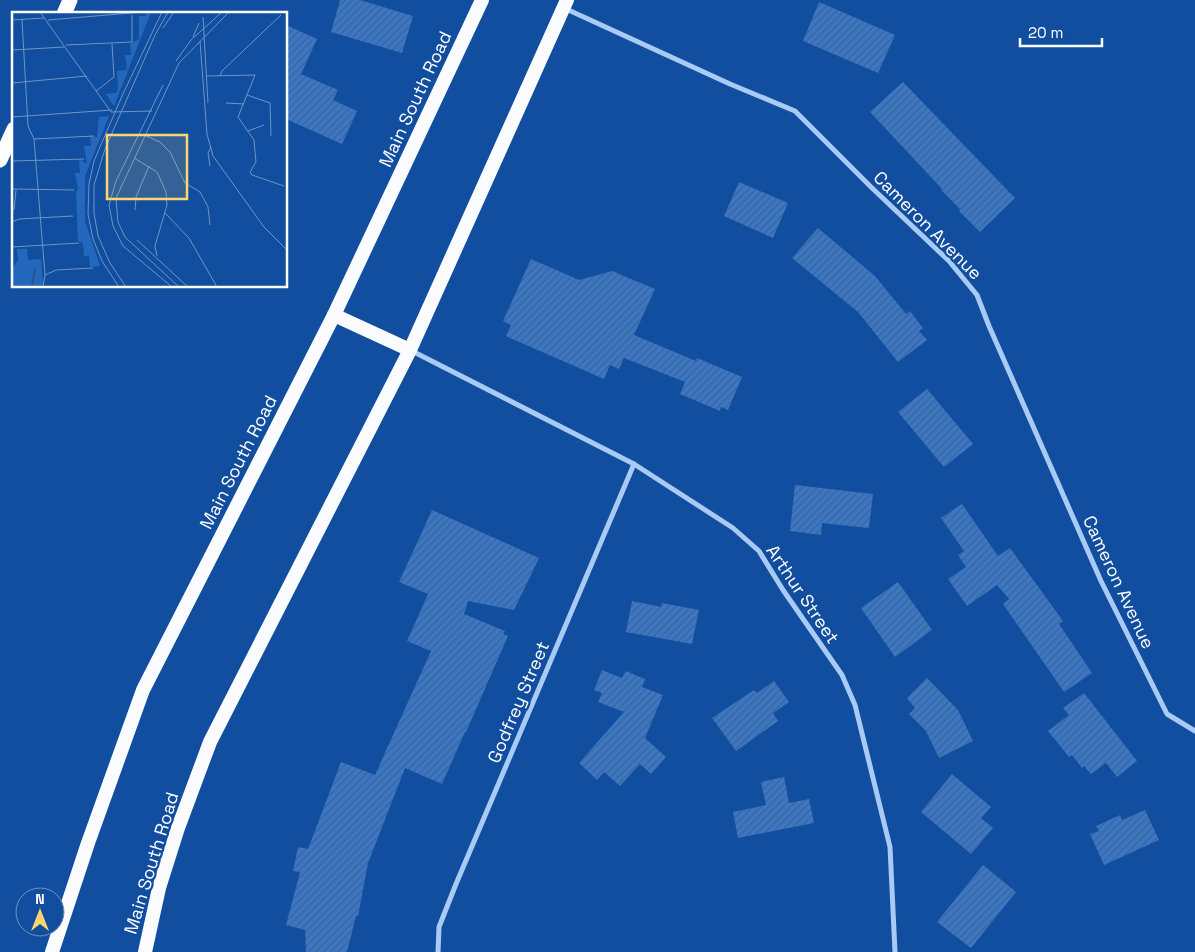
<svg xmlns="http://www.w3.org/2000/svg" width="1195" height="952" font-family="'Space Grotesk',sans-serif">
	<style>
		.building { fill: url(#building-hatch) }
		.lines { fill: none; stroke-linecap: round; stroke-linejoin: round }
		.minor { stroke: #a9caf5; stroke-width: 5 }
		.trunk { stroke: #fbfcff; stroke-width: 14 }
		.motorway { stroke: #fff; stroke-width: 15 }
		.labels { text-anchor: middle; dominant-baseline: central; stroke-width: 4.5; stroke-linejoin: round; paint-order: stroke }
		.street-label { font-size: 18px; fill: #fff; stroke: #114e9f }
		.inset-river { fill: none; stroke: #295692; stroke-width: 2.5 }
		.inset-road { fill: none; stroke: #7095c5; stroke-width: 1 }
		.view { fill: #ffd66d; fill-opacity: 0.15; stroke: #ffd66d; stroke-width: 2.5 }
		.inset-edge { fill: none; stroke: #fff; stroke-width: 2.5 }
	</style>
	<defs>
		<pattern id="building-hatch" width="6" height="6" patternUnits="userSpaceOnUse" patternTransform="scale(1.25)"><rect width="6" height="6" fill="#3a77c6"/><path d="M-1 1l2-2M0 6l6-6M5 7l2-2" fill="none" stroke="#436289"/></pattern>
	</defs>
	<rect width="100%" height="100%" fill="#114e9f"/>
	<g class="building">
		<polygon points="340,0 360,0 413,16 402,53 331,32"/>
		<polygon points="819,2 895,35 878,73 803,41"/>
		<polygon points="286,25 317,39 301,74 338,90 333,100 357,111 342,144 286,119"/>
		<polygon points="903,82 1015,198 980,232 959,211 960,209 941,190 942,189 870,112"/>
		<polygon points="739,182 788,203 773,238 724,216"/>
		<polygon points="818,228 875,276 906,314 910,311 923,328 919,331 927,340 898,362 858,312 792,258"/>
		<polygon points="531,259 579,280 612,271 655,289 634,335 696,361 697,358 742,377 728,410 721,407 720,411 680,394 685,382 624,358 619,369 610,365 604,379 506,336 511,325 503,321"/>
		<polygon points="927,389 973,444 944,467 898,412"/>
		<polygon points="795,485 873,494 869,528 822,523 821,535 790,531"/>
		<polygon points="962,504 998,556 1010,548 1063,621 1059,624 1092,673 1064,692 1003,604 1009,599 997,585 967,606 948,579 966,567 958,555 964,551 941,518"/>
		<polygon points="432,510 539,558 514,610 468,601 464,614 505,631 503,634 508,636 466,732 465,732 442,784 405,768 368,863 358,916 356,916 347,952 306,952 305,930 286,925 300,872 293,871 298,847 308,849 341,762 375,775 431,651 407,641 428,594 399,582"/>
		<polygon points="898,582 932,630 895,657 861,608"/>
		<polygon points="632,601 661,607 662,603 699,610 692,644 626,632"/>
		<polygon points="602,670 622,678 626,671 645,679 642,687 663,695 645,738 666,757 651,774 640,764 620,786 604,772 597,780 579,763 624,712 598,702 602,693 594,690"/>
		<polygon points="927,678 958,710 973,741 939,758 926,731 909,714 915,708 907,698"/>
		<polygon points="774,681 789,702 773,713 778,721 736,751 712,718 754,690 757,693"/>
		<polygon points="1084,693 1137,761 1117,777 1106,763 1091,774 1084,766 1082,768 1072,755 1069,757 1048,731 1069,715 1063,708"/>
		<polygon points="952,774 991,807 981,818 993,828 971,854 921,812"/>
		<polygon points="784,777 789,803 809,799 814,823 738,838 733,812 766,805 761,782"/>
		<polygon points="1145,810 1159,840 1104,865 1090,834 1099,831 1096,826 1120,815 1122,820"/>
		<polygon points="983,865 1016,892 971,948 937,922"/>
	</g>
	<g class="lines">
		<g class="minor">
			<polyline points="564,8 730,84 795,111 871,187 949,261 977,295 989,326 1101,581 1167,714 1195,731"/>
			<polyline points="410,350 634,464 733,528 759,551 783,590 842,675 855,705 890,847 895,952"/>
			<polyline points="438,952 439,927 456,884 634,464"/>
		</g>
		<g class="trunk">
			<polyline points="334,315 410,350"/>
			<polyline points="52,952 88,843 143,690 334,315 482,0"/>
			<polyline points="145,952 159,888 178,828 210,742 410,350 567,0"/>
		</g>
		<g class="motorway">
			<polyline points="64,14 70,0"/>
			<polyline points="0,160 14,129"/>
		</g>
	</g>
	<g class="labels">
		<g class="street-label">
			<text transform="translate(415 99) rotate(-65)">Main South Road</text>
			<text transform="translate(928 225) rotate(45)">Cameron Avenue</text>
			<text transform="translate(238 462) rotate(-63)">Main South Road</text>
			<text transform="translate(1119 582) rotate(65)">Cameron Avenue</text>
			<text transform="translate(803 594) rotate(56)">Arthur Street</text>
			<text transform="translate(518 702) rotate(-67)">Godfrey Street</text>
			<text transform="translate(151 863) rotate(-73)">Main South Road</text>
		</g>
	</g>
	<g transform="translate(12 12)">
		<rect width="275" height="275" fill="#114e9f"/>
		<path d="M 134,0 L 139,0 L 102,94 L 94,82 L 104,81 L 106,78 L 105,59 L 115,58 L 113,43 L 119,43 L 118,32 L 127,27 L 127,4 L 134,4 ZM 97,104 L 73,164 L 73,209 L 88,254 L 78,255 L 77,244 L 72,244 L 71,231 L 66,229 L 64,181 L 66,176 L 63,161 L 68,161 L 67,147 L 75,152 L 72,134 L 79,134 L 78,124 L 85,125 L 87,105 Z" fill="#2468be"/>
		<path d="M 5,237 L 15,237 L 16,248 L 29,247 L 31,272 L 29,275 L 0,275 L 0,256 L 6,248 Z" fill="#2468be"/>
		<path class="inset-river" d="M 20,275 L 23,257"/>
		<path class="inset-road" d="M 28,0 L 99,100 L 140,99M 191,5 L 196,91M 0,8 L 32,6M 10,8 L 16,114 L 22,127 L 33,263 L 31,275M 36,8 L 131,0M 151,16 L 162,0M 181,25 L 187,11M 188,29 L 195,122 L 201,144 L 252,215 L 275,238M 54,33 L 120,30 L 120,3M 0,38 L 52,35M 164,49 L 179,28 L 210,0M 194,64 L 243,63 L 226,105 L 242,128 L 244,150 L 238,160 L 240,163 L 272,174M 208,64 L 210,59 L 269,3M 0,71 L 75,64M 151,73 L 104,169 L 97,193 L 101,214 L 111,234 L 160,275M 84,79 L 102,65 L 100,32M 235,83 L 258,91 L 259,124M 214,91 L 232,92M 0,105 L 100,98M 236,119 L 252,113M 132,123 L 148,130 L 158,140 L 173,171 L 188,180 L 196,195 L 198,213M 22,127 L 82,124M 122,146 L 145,160 L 154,180 L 155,193 L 143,234 L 145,244M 0,149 L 72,147M 198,154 L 196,141 L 199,135M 0,177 L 62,178M 2,198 L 4,178M 123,198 L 124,185 L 137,154M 153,201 L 177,226 L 205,275M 0,210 L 7,207 L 61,204M 125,228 L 176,275M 0,235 L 67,231M 33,263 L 44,258 L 81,256M 107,275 L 90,249 L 81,227 L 76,202 L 77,172 L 82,149 L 110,84 L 150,0M 114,275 L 98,251 L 86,224 L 82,201 L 82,173 L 93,137 L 143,23 L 156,0M 167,275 L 113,225 L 106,210 L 104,186 L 167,51 L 217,0"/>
		<path class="view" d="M 95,123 L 175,123 L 175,187 L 95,187 Z"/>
		<rect width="275" height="275" class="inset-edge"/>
	</g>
	<g transform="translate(40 912)"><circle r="24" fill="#114e9f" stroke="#7095c5"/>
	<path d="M0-4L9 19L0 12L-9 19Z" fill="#ffd66d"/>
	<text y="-8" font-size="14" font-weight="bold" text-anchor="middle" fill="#ffffff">N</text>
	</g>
	<path d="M1020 38v8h82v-8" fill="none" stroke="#ffffff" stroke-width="2.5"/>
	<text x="1028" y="38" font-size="15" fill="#ffffff" stroke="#114e9f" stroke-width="4" paint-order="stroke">20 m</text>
</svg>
